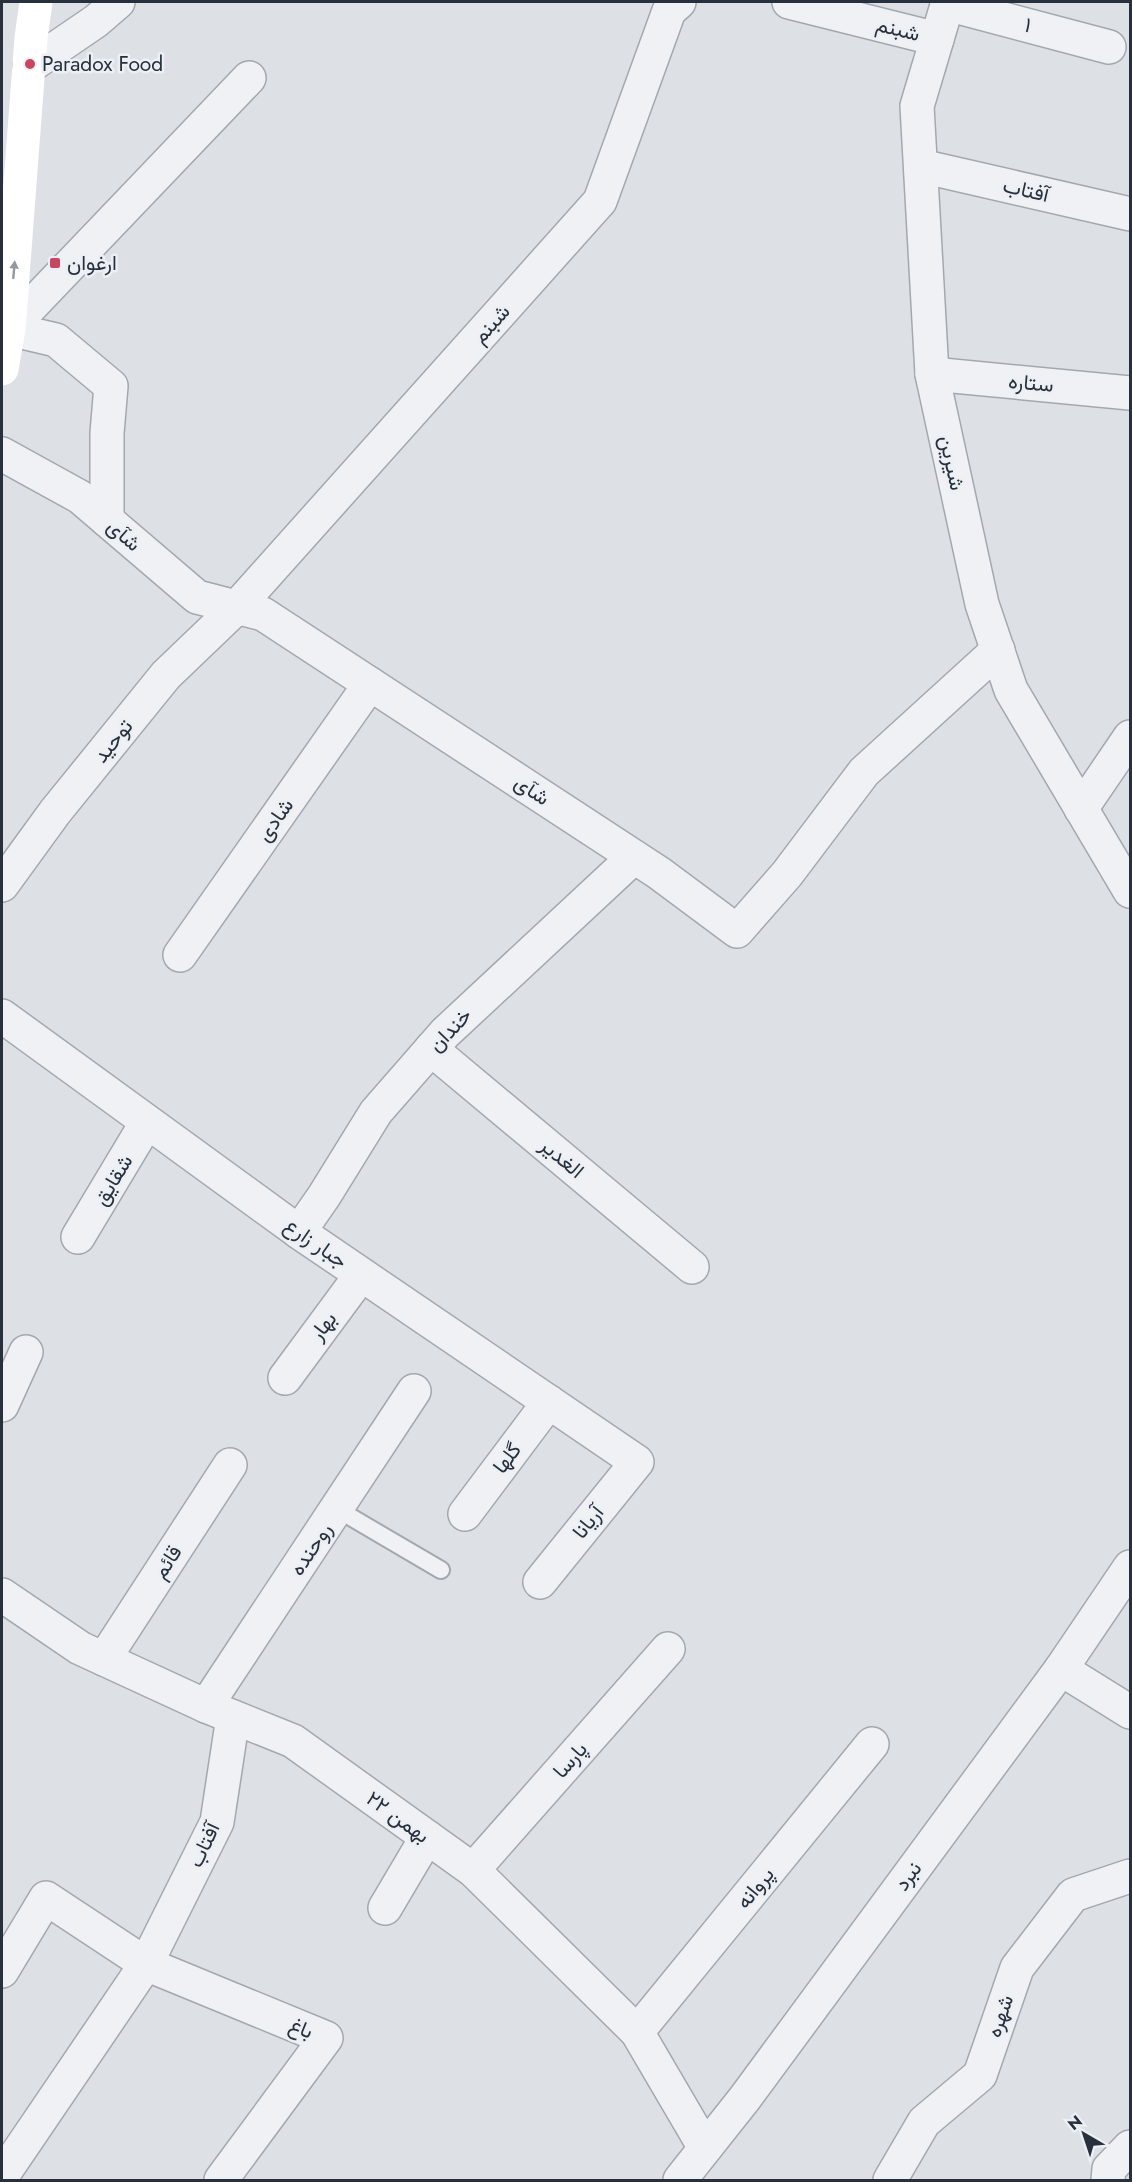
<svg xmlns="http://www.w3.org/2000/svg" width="1132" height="2182" font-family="Jost,Vazirmatn,sans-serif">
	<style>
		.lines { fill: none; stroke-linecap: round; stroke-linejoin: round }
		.lane-casing { stroke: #a3a8b0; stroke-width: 20 }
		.street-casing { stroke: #a3a8b0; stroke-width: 36 }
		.lane { stroke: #eff1f5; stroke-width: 16 }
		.street { stroke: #eff1f5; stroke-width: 33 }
		.secondary { stroke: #fff; stroke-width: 33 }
		.oneway { fill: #93989e }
		.poi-dot { fill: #c74660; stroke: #ecf0f4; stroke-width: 2 }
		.labels { text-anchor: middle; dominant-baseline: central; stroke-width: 5; stroke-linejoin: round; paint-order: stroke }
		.street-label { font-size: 21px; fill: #27303c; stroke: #ecf0f4 }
		.poi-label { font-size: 21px; fill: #27303c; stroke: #ecf0f4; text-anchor: start }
	</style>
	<rect width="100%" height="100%" fill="#dde1e6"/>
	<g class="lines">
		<defs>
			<polyline id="lane" points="337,1509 441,1570"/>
			<g id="street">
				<polyline points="789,2 937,39"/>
				<polyline points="948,2 917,106 932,374 982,604 1011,690 1130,891"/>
				<polyline points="947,4 1109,47"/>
				<polyline points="30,66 96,21 118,2"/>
				<polyline points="921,166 1130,214"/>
				<polyline points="9,329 249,78"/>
				<polyline points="9,329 56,340 111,386 107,433 107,520"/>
				<polyline points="932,374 1130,393"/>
				<polyline points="2,454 80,497 197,597 263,614 659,873 737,931 787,874 864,772 998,650"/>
				<polyline points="1081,809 1130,737"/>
				<polyline points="2,885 55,812 166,675 237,607 600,201 669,11 679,2"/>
				<polyline points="180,955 370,684"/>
				<polyline points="2,1016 299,1232 637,1462 540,1582"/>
				<polyline points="431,1049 692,1267"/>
				<polyline points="299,1232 324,1196 376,1112 445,1033 634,857"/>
				<polyline points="78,1237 147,1122"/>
				<polyline points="285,1378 361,1275"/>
				<polyline points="2,1405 26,1352"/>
				<polyline points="465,1514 549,1402"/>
				<polyline points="2,1595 80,1648 206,1706 293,1741 473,1870 637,2032 705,2148"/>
				<polyline points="104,1659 230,1465"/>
				<polyline points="1061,1669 1130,1712"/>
				<polyline points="206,1706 414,1391"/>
				<polyline points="473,1870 668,1649"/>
				<polyline points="385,1908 427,1837"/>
				<polyline points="2,1971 46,1898 146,1964 326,2038 221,2180"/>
				<polyline points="637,2032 872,1744"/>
				<polyline points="2,2176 146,1964 217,1822 233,1717"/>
				<polyline points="680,2180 745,2098 1061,1669 1130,1567"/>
				<polyline points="890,2180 924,2122 980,2075 1017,1968 1073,1895 1130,1876"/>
				<polyline points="1108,2180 1109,2169 1130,2147"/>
			</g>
		</defs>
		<use href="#lane" class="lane-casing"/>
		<use href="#street" class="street-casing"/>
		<use href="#lane" class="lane"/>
		<use href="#street" class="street"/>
		<polyline class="secondary" points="2,369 9,329 31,38 36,2"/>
	</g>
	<defs><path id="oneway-solid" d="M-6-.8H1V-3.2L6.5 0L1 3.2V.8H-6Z" transform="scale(1.5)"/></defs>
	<use class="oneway" href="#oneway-solid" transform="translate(14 270) rotate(-85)"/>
	<g class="poi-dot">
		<circle cx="30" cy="64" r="6"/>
		<rect x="49" y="257" width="12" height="12" rx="3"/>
	</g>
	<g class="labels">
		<g class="street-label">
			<text transform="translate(1028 25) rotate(15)">۱</text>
			<text transform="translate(898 29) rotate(14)">شبنم</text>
			<text transform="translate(1026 190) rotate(13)">آفتاب</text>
			<text transform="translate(491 324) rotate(-48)">شبنم</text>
			<text transform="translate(1031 383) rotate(5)">ستاره</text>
			<text transform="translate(952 463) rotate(78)">شیرین</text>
			<text transform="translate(124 535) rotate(41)">شآی</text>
			<text transform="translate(113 741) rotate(-51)">توحید</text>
			<text transform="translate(532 790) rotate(33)">شآی</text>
			<text transform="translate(275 820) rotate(-55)">شادی</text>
			<text transform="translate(450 1030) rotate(-46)">خندان</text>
			<text transform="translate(562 1158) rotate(40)">الغدیر</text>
			<text transform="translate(113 1180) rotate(-59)">شقایق</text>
			<text transform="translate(316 1243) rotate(35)">جبار زارع</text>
			<text transform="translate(323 1326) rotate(-53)">بهار</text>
			<text transform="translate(507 1458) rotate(-53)">گلها</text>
			<text transform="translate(588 1522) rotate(-51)">آریانا</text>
			<text transform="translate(311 1549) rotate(-56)">روحنده</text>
			<text transform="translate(167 1562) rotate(-57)">قائم</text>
			<text transform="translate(570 1760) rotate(-49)">پارسا</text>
			<text transform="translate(398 1817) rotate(36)">۲۲ بهمن</text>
			<text transform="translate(204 1845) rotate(-65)">آفتاب</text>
			<text transform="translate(908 1876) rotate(-54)">نبرد</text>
			<text transform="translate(755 1888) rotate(-51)">پروانه</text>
			<text transform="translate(1000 2016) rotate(-71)">شهره</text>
			<text transform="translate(301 2028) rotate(22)">باغ</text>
		</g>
		<g class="poi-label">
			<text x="42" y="64">Paradox Food</text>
			<text x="67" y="263">ارغوان</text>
		</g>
	</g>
	<rect width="1132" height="2182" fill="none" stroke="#27303c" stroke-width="6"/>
	<g transform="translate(1084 2134) rotate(321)" stroke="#ecf0f4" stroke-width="4.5" paint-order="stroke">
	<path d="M0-4.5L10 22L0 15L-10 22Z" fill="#27303c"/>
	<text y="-9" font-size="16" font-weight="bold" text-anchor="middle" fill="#27303c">N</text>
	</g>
</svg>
